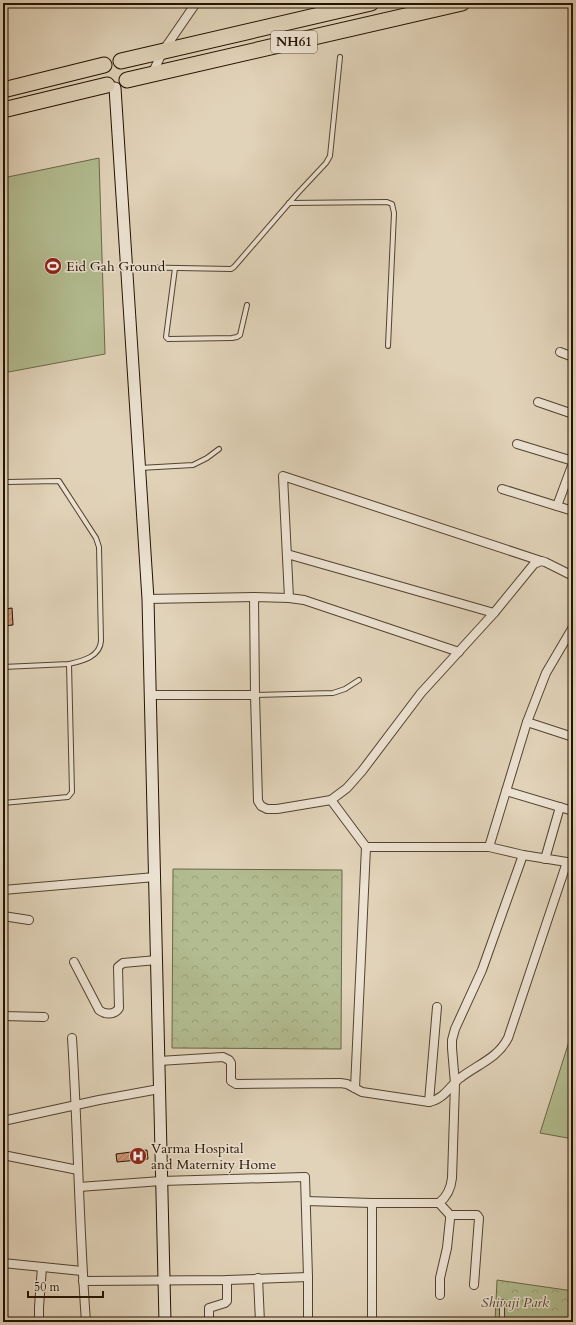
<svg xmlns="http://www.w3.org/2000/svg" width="576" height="1325" font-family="Cardo,serif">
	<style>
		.green { fill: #b2bc90; stroke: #6b6848 }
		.park { fill: url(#park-crowns); stroke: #6b6848 }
		.building { fill: url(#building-hatch); stroke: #241300 }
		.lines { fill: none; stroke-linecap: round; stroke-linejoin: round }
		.lane-casing { stroke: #53432e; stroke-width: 6 }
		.street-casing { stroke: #53432e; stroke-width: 10 }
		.secondary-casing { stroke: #241300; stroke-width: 13 }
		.highway-casing { stroke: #241300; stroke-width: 17 }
		.lane { stroke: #ece2d2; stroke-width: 4 }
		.street { stroke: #ece2d2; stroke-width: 8 }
		.secondary { stroke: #ece2d2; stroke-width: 11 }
		.highway { stroke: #e1d3b9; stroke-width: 15 }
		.labels { text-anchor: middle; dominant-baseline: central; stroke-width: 3; stroke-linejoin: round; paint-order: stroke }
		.shield { fill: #ece2d2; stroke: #60513f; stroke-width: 1 }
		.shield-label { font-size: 13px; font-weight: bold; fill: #241300 }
		.poi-label { font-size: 14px; fill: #241300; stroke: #ece2d2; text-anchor: start }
		.park-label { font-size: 14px; font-style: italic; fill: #4f462b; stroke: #ece2d2 }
	</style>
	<defs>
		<pattern id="park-crowns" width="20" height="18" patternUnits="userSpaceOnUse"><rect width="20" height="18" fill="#b2bc90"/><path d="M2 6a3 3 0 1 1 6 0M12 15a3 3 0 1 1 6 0" fill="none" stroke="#99a17a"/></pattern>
		<pattern id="building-hatch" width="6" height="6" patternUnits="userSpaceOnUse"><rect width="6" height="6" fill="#d29877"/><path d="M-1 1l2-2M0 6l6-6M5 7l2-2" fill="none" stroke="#aa7b5f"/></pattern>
	</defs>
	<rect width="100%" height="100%" fill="#e1d3b9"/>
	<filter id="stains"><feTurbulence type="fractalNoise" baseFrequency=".005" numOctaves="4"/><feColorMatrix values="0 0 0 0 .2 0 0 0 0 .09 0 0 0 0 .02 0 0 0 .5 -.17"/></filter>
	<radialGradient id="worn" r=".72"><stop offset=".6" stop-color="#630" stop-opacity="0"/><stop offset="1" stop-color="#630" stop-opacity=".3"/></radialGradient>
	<g class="green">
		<polygon points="99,158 105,354 3,373 3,178"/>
		<polygon points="573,1029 573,1139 540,1133"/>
	</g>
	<g class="park">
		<polygon points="173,869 342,870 341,1049 172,1048"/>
		<polygon points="497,1280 573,1291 573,1322 495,1322"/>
	</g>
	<g class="building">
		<polygon points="3,577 5,577 6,589 3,589"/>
		<polygon points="3,595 4,595 5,609 12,608 13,625 3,626"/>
		<polygon points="147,1150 148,1159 117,1162 116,1154"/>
	</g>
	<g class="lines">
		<defs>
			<g id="lane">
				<polyline points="289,203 387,202 392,204 394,213 388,346"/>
				<polyline points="128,267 231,269 234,267 297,194 326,163 330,156 340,57"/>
				<polyline points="175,268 166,337 168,339 232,338 237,337 240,335 247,305"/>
				<polyline points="140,468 193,465 207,458 219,449"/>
				<path d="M 3,667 L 69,664 C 82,661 100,657 101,641 L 99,547 L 96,538 L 59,481 L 7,482"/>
				<polyline points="255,695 333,693 345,689 359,680"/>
				<polyline points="3,803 68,797 72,792 69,664"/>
				<polyline points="502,1302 502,1322"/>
			</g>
			<g id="street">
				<polyline points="152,74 163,51 196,3"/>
				<polyline points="560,352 573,357"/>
				<polyline points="538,402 573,414"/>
				<polyline points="517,444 573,461"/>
				<polyline points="502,489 573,511"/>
				<polyline points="557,506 573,463"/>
				<polyline points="287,554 494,613"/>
				<polyline points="289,598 283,476 541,561"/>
				<polyline points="148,599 254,597"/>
				<polyline points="150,695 255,695 258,801 261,806 267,809 277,809 331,800 347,788 362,771 421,693 494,613 534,564 541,561 545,562 573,576"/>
				<polyline points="255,695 254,597 289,598 304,600 459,652"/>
				<polyline points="527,722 573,737"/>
				<polyline points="506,791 573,811"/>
				<polyline points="331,800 366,847 489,847 523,855 573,863"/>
				<polyline points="489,847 527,722 546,673 573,627"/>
				<polyline points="545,859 560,807"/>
				<polyline points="3,890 155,877"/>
				<polyline points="3,916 29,920"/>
				<path d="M 74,962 L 99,1010 C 105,1015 115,1015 119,1008 L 118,967 L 123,963 L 157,960"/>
				<polyline points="3,1016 44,1017"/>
				<path d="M 72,1038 C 78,1133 79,1227 86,1322"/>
				<path d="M 159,1061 L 223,1057 L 229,1060 L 231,1063 L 231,1081 L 236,1084 L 340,1083 L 347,1084 L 362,1092 L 429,1102 C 444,1099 449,1087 460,1078 C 478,1064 497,1059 508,1038 L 567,862"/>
				<polyline points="355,1088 366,847"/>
				<polyline points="429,1102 437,1007"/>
				<polyline points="3,1121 99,1100 159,1089"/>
				<polyline points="3,1155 78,1170"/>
				<polyline points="79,1187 161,1181 305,1177 308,1277 308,1322"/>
				<path d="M 306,1201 L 372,1203 L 439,1203 C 448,1196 451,1188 452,1178 L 455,1084 L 452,1048 L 452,1040 L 455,1029 L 482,970 L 523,855"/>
				<polyline points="372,1203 372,1322"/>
				<polyline points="439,1203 450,1215 450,1219 447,1248 440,1278 440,1295"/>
				<polyline points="450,1215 477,1215 479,1218 474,1285"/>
				<polyline points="3,1263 82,1271"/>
				<polyline points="258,1278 260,1322"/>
				<polyline points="83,1281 227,1280 308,1277"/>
				<polyline points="39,1322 39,1307 42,1267"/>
				<polyline points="209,1322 209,1308 225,1303 227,1301 227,1280"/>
			</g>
			<polyline id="secondary" points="115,88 148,599 165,1322"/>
			<g id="highway">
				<polyline points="121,61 371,3"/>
				<polyline points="127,80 462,3"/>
				<polyline points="3,90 104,65"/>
				<polyline points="3,110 107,85"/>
			</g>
		</defs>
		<use href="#lane" class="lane-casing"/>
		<use href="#street" class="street-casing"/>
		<use href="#secondary" class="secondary-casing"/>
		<use href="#highway" class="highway-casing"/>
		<use href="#lane" class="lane"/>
		<use href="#street" class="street"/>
		<use href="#secondary" class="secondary"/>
		<use href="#highway" class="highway"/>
	</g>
	<defs>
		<symbol id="stadium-disc" viewBox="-11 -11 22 22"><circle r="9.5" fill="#8f2418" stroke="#ece2d2"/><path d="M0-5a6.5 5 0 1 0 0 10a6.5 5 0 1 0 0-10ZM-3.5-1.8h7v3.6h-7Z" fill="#fff"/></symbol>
		<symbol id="hospital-disc" viewBox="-11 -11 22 22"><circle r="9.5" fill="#8f2418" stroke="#ece2d2"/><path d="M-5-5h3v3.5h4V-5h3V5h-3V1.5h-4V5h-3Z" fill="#fff"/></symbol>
	</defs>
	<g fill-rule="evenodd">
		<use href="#stadium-disc" x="43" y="256" width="20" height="20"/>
		<use href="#hospital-disc" x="128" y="1146" width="20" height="20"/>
	</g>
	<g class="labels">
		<rect class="shield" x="271" y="31" width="46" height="22" rx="3"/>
		<g class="shield-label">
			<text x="294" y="42">NH61</text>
		</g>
		<g class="poi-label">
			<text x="66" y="266">Eid Gah Ground</text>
			<text x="151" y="1148">Varma Hospital<tspan x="151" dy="16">and Maternity Home</tspan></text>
		</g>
		<g class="park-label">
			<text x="515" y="1302">Shivaji Park</text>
		</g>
	</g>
	<rect width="576" height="1325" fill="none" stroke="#e1d3b9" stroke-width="16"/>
	<rect x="4" y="4" width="568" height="1317" fill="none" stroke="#241300" stroke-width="2"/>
	<rect x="8" y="8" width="560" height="1309" fill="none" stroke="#241300"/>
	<path d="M28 1291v6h75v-6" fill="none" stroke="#241300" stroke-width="2"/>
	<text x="34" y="1291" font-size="12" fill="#241300" stroke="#ece2d2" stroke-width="3" paint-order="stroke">50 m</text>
	<rect width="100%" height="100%" filter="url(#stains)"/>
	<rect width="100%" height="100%" fill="url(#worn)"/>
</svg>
